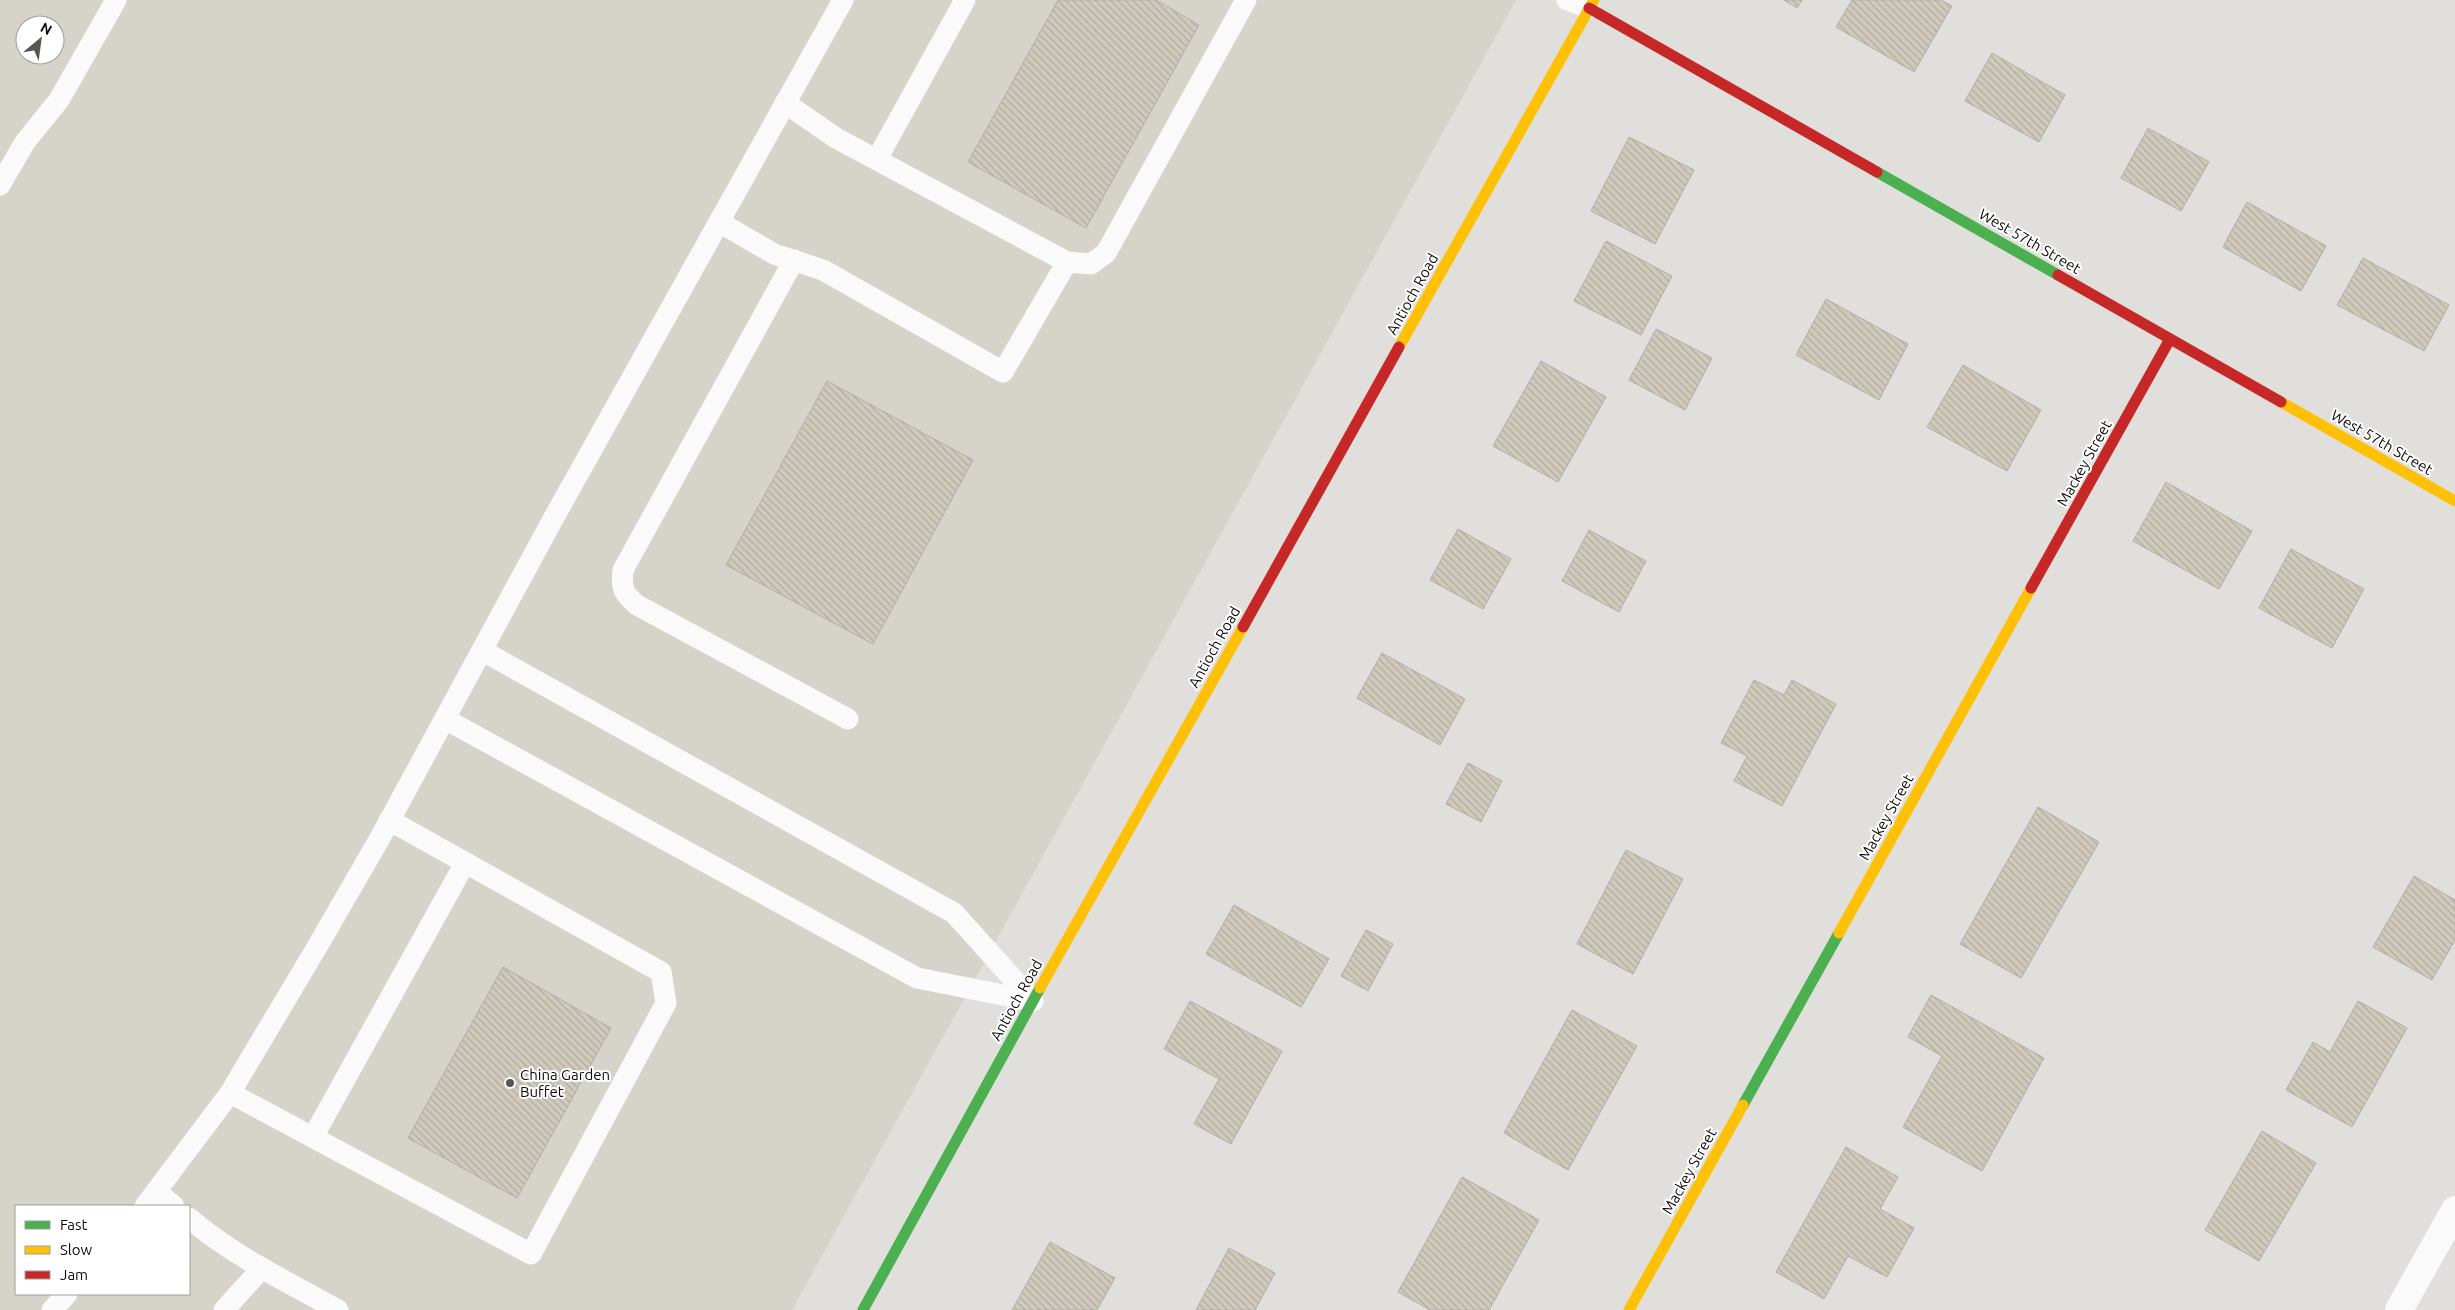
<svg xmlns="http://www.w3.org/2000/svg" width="2455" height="1310" font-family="Ubuntu,sans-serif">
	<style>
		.built { fill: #d6d3ca; fill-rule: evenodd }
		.building { fill: url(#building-back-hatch); stroke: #aeaeab }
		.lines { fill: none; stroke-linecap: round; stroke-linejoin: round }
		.lane { stroke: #fafafa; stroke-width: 21 }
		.street { stroke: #fafafa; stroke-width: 28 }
		.fast { stroke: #4caf50; stroke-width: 11 }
		.slow { stroke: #ffc107; stroke-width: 11 }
		.jam { stroke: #c62828; stroke-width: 11 }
		.poi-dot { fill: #575653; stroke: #fff; stroke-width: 2 }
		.labels { text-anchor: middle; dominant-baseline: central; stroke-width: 4; stroke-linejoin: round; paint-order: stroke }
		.street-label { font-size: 15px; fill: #0d0c0a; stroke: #fff }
		.poi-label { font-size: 15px; fill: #0d0c0a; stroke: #fff; text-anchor: start }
	</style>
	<defs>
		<pattern id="building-back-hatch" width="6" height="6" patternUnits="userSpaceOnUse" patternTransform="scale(1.25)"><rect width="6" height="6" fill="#d0cabc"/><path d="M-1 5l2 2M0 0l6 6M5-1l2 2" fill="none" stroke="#b1aca0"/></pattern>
	</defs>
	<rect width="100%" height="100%" fill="#e0dfdb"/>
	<path class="built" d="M 0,0 L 1516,0 L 792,1310 L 0,1310 ZM 25,25 L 55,25 L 55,55 L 25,55 ZM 16,1206 L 189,1206 L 189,1294 L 16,1294 Z"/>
	<g class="building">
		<polygon points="1058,0 1156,0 1199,25 1086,228 968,162"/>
		<polygon points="1784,0 1802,0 1797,8"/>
		<polygon points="1852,0 1941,0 1952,6 1914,72 1836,27"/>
		<polygon points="1992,53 2065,95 2039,142 1965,101"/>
		<polygon points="2148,128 2209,162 2181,211 2121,178"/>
		<polygon points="1629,137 1694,170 1655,244 1591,211"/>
		<polygon points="2247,202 2326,246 2301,291 2223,247"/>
		<polygon points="1606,241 1672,276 1641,335 1574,301"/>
		<polygon points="2363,258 2449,305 2424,351 2337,305"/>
		<polygon points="1826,299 1908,344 1879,400 1796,355"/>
		<polygon points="1656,329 1712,358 1685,410 1629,380"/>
		<polygon points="1541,361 1606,397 1558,482 1493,446"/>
		<polygon points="1963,365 2041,410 2007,471 1927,427"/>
		<polygon points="827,381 973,460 873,644 726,565"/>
		<polygon points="2166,482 2252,531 2219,589 2133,541"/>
		<polygon points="1458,529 1511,559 1483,609 1430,580"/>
		<polygon points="1589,530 1646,561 1619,612 1562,581"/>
		<polygon points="2291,549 2364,589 2332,648 2259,608"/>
		<polygon points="1382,653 1465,699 1440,745 1357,698"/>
		<polygon points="1754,680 1784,695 1792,680 1836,704 1782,806 1734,781 1747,756 1721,743"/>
		<polygon points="1468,763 1502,781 1481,822 1446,804"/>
		<polygon points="2038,807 2099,842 2021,978 1960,944"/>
		<polygon points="1626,850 1683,879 1633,974 1577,944"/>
		<polygon points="2414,876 2455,900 2455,940 2432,980 2373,947"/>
		<polygon points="1234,905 1329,959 1301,1007 1206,954"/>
		<polygon points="1366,930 1393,944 1368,991 1341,976"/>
		<polygon points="503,967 611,1028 517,1198 408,1138"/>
		<polygon points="1931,995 2044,1058 1982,1171 1903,1127 1942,1056 1908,1037"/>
		<polygon points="1190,1001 1282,1051 1231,1144 1194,1124 1219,1079 1164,1049"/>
		<polygon points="2358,1001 2407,1028 2352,1127 2286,1090 2313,1042 2330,1052"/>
		<polygon points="1572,1010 1637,1046 1568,1170 1504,1133"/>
		<polygon points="2262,1131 2316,1163 2259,1261 2205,1230"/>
		<polygon points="1846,1147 1898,1177 1880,1209 1914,1228 1887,1277 1848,1256 1824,1299 1776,1272"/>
		<polygon points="1462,1177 1539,1220 1489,1310 1430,1310 1398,1292"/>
		<polygon points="1050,1242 1115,1278 1097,1310 1012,1310"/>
		<polygon points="1229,1248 1275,1273 1255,1310 1196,1310"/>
	</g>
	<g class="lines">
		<g class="lane">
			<polyline points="1567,0 1589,8"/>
			<polyline points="785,103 836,138 1067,262 1091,264 1106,253 1246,0"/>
			<polyline points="877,159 965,0"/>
			<polyline points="0,185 25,142 59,100 116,0"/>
			<polyline points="719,222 774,254 823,270 1003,372 1067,262"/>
			<path d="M 794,260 L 623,570 C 621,589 623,593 637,605 L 848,719"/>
			<polyline points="483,651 954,913 1033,1001"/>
			<polyline points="445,719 917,978 1033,1001"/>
			<polyline points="230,1093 531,1254 666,1003 661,972 389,820"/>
			<polyline points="313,1137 465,863"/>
			<polyline points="157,1192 174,1206"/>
			<polyline points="145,1206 230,1093 317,947 380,838 552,521 843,0"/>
			<path d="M 189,1218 C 233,1256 288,1282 338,1310"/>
			<polyline points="52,1310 67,1294"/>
			<polyline points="224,1310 262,1268"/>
		</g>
		<polyline class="street" points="2399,1310 2455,1210"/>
		<g class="fast">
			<polyline points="1877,172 2058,275"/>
			<polyline points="1743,1105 1839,933"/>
			<polyline points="863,1310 1040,988"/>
		</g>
		<g class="slow">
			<polyline points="1399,347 1594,0"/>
			<polyline points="2281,402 2455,501"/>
			<polyline points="1839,933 2031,588"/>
			<polyline points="1040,988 1243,627"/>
			<polyline points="1629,1310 1743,1105"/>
		</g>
		<g class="jam">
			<polyline points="1589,8 1877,172"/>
			<polyline points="2058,275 2281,402"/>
			<polyline points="2031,588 2170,339"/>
			<polyline points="1243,627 1399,347"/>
		</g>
	</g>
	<circle class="poi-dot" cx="510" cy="1083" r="5"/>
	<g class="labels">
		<g class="street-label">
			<text transform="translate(2030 241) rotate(30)">West 57th Street</text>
			<text transform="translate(1412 294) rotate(-61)">Antioch Road</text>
			<text transform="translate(2382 442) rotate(30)">West 57th Street</text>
			<text transform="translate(2084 463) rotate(-61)">Mackey Street</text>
			<text transform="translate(1214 647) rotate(-61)">Antioch Road</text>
			<text transform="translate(1886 817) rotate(-61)">Mackey Street</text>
			<text transform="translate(1016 1000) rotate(-61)">Antioch Road</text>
			<text transform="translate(1689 1171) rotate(-61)">Mackey Street</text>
		</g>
		<g class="poi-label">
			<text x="520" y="1074">China Garden<tspan x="520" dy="17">Buffet</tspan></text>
		</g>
	</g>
	<rect x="15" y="1205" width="175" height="90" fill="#ffffff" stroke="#9e9e9d"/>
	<rect x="25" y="1221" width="25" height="8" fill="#4caf50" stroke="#9e9e9d"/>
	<text x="60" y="1230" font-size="15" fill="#0d0c0a">Fast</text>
	<rect x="25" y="1246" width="25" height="8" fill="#ffc107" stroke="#9e9e9d"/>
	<text x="60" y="1255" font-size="15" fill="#0d0c0a">Slow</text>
	<rect x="25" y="1271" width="25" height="8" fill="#c62828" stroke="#9e9e9d"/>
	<text x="60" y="1280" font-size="15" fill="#0d0c0a">Jam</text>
	<g transform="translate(40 40) rotate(29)"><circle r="24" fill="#ffffff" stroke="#9e9e9d"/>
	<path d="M0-4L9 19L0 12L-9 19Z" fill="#575653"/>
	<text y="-8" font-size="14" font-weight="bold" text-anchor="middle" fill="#0d0c0a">N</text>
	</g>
</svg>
